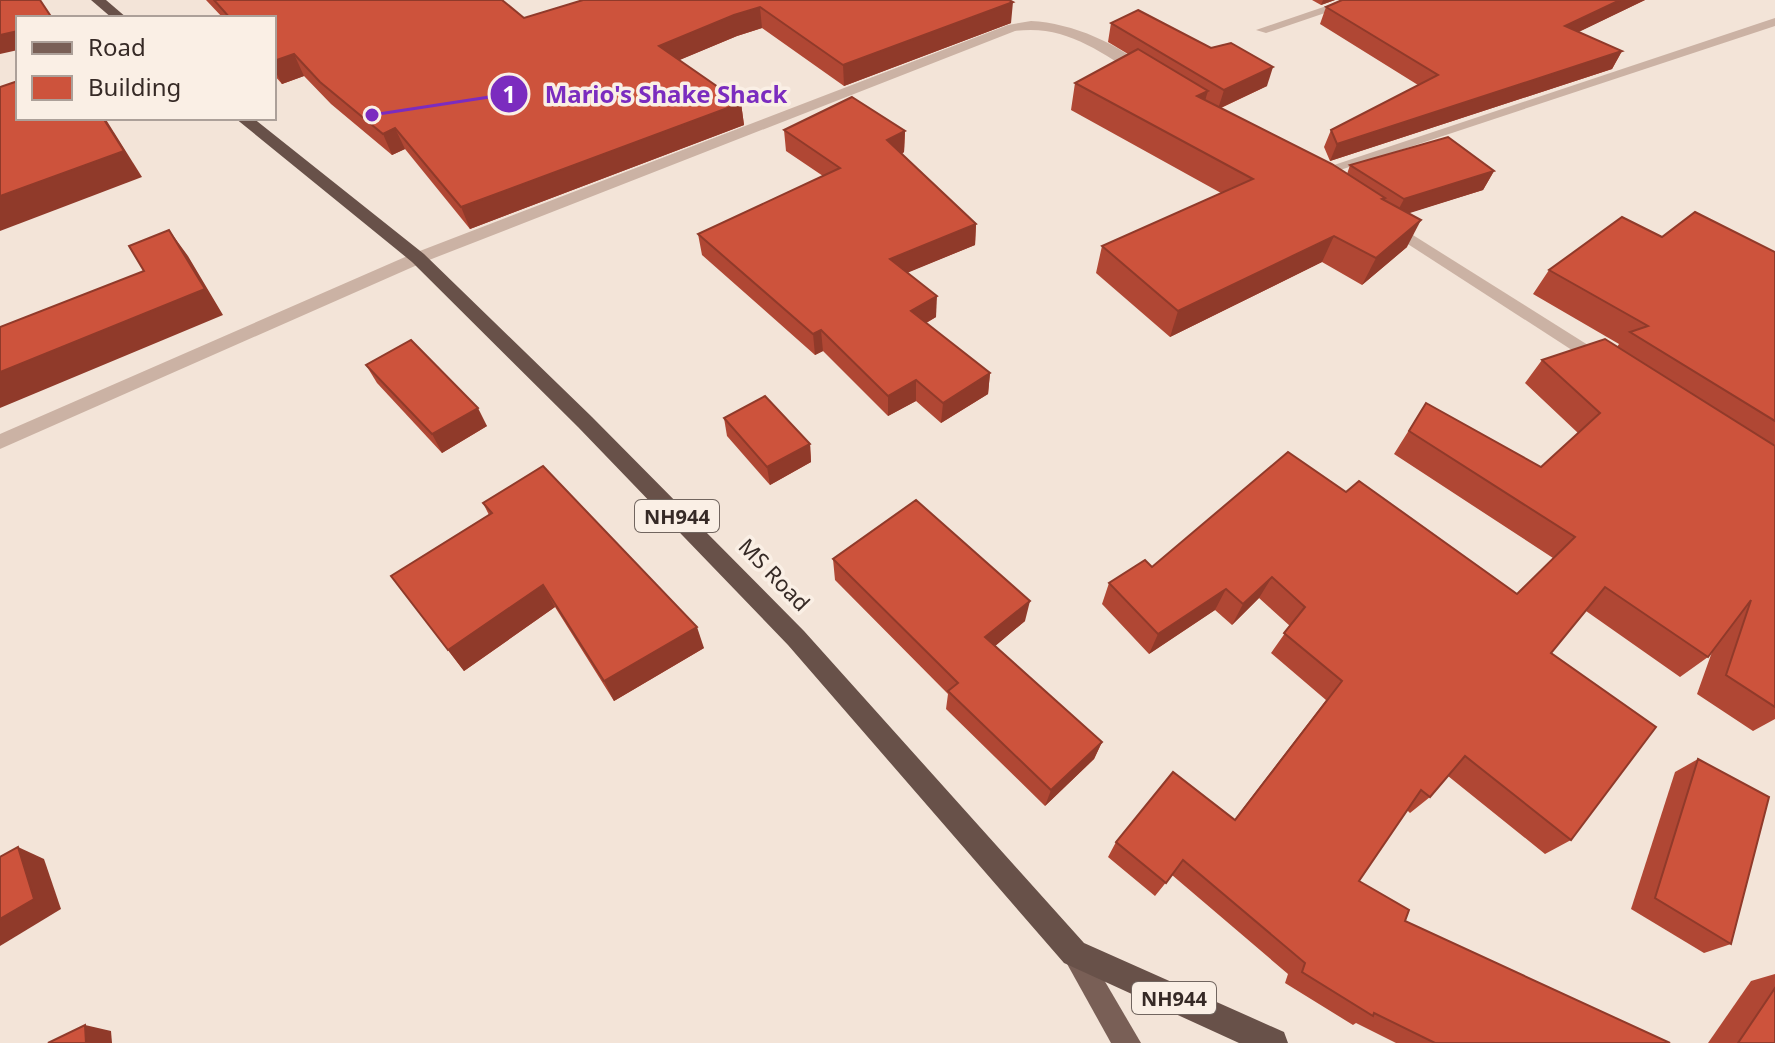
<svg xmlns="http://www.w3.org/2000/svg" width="1775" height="1043" font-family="'Noto Sans',sans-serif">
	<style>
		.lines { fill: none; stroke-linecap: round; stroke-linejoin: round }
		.minor { fill: #cbb2a4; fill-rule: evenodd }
		.primary { fill: #795f56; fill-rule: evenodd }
		.trunk { fill: #685149; fill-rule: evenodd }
		.wall { fill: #b04734 }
		.shaded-wall { fill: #903a2a }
		.building { fill: #cd533c; stroke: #903a2a; stroke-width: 2 }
		.labels { text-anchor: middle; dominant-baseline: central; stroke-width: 7; stroke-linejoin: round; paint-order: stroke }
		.shield { fill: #faefe5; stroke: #71655f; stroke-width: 2 }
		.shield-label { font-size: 20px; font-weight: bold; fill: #362a26 }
		.street-label { font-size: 22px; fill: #362a26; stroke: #faefe5 }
		.leader { fill: none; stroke: #7b2cbf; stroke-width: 3 }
		.callout-dot { fill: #7b2cbf; stroke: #faefe5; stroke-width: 3 }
		.mark-label { font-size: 24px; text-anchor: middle; font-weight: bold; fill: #fff }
		.callout-label { font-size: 24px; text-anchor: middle; font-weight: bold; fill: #7b2cbf; stroke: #faefe5; stroke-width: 7; stroke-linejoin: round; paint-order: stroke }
	</style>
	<rect width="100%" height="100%" fill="#f3e4d8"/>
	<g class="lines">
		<g class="minor">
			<polygon points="1344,0 1363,0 1266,33 1256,30"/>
			<polygon points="1775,18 1775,26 1316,178 1306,178 1304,175"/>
			<path d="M 1031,21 C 1072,23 1121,44 1151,73 L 1139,76 C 1099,51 1064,24 1015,31 L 424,262 L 0,449 L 0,434 L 412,254 L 1008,25 Z"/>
			<polygon points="1389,220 1607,357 1610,361 1607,365 1595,365 1383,228 1381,225"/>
		</g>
		<polygon class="primary" points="1074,940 1083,944 1141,1043 1111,1043 1061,953 1065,944"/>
		<g class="trunk">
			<polygon points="91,0 106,0 127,18 112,18"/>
			<polygon points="235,118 253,118 424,254 592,417 804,631 1084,943 1284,1032 1288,1043 1239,1043 1064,963 788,645 578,427 412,262"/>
		</g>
	</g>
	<g class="wall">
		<polygon points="206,0 502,0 524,18 583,0 1009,0 1011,23 844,86 762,28 737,36 679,60 741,103 744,125 470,229 405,149 392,155 331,104 304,76 282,84 274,75 274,18 223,18"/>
		<polygon points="1312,0 1335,0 1321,5"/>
		<polygon points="1341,0 1645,0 1578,32 1622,51 1612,69 1330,161 1324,147 1331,130 1418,85 1320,24 1326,7"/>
		<polygon points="1111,23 1267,86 1221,108 1347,174 1350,165 1494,171 1483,190 1408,213 1407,247 1362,285 1322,262 1170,337 1096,273 1102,246 1221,193 1071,110 1075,83 1128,54 1108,42"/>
		<polygon points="784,130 905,131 904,152 902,154 976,224 975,245 908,272 936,317 926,323 990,373 988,394 941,423 916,401 888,416 823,351 815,355 702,255 698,234 823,176 786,151"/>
		<polygon points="1662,237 1775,252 1775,719 1753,731 1697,694 1712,652 1708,657 1680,677 1586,611 1551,653 1571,840 1545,854 1448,776 1430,797 1410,813 1407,810 1359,881 1405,921 1670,1043 1396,1043 1356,1023 1353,1025 1285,983 1288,974 1172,875 1155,896 1108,857 1116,842 1234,820 1326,700 1271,653 1290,626 1259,598 1232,625 1215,610 1149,654 1102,604 1109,583 1346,492 1517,594 1553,558 1394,454 1426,403 1541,467 1578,433 1525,383 1542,360 1617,347 1619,344 1533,294 1549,270"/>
		<polygon points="366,365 487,426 442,453 377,383"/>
		<polygon points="724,418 810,444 811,462 770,485 727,436"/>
		<polygon points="483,503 704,648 614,701 555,607 464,671 391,576 489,515"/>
		<polygon points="833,559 1025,621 995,646 1102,742 1094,759 1045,806 946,709 948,694 835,580"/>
		<polygon points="1698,759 1731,944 1704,953 1631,909 1675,772"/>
		<polygon points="1775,974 1775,1043 1708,1043 1751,981"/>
	</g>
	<g class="shaded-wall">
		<polygon points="1323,0 1335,0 1321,5"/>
		<polygon points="1620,0 1645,0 1556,43 1565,26"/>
		<polygon points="1013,2 1011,23 844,86 843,65"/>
		<polygon points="760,7 762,28 737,36 663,67 659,46 734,15"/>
		<polygon points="18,31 18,50 0,54 0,34"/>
		<polygon points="1622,51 1612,69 1330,161 1337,144"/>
		<polygon points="294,54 304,76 282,84 274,69 274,61"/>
		<polygon points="1273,67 1267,86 1218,109 1224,90"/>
		<polygon points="1208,91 1200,117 1197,96"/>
		<polygon points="741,103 744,125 470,229 461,207"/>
		<polygon points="103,118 105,118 142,177 0,231 0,196"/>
		<polygon points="395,128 405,149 392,155 383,134"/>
		<polygon points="905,131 904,152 887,161 887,140"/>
		<polygon points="1494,171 1483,190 1394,218 1404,199"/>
		<polygon points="1421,220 1407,247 1362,285 1376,258"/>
		<polygon points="976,224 975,245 890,280 890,259"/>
		<polygon points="169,230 188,256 223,315 0,408 0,372 205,289"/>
		<polygon points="1334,236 1322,262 1170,337 1178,311"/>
		<polygon points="937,296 936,317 911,332 911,311"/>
		<polygon points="821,330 823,351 815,355 813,334"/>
		<polygon points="990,373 988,394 941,423 943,403"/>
		<polygon points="916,380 916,401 888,416 888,396"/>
		<polygon points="478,408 487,426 442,453 432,434"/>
		<polygon points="810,444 811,462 770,485 767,467"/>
		<polygon points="1272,577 1259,598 1232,625 1243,604"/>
		<polygon points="543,585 555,607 464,671 448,650"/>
		<polygon points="1226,589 1215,610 1149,654 1158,634"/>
		<polygon points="1030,601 1025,621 982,657 985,637"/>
		<polygon points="697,627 704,648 614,701 604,681"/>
		<polygon points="1102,742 1094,759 1045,806 1051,790"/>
		<polygon points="18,847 44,859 61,909 0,946 0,919"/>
		<polygon points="85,1025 111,1031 112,1043 86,1043"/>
	</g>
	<g class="building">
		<polygon points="0,0 40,0 52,18 18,18 18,31 0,35"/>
		<polygon points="214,0 502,0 524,18 583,0 1009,0 1013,2 843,65 760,7 734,15 659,46 741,103 461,207 395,128 383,134 320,82 294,54 274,61 274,18 230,18"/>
		<polygon points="1342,0 1620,0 1565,26 1622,51 1337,144 1331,130 1438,75 1326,7"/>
		<polygon points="1138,10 1211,48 1231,43 1273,67 1224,90 1111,23"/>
		<polygon points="1138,49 1208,91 1197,96 1332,164 1385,198 1382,199 1421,220 1376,258 1334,236 1178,311 1102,246 1253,179 1075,83"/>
		<polygon points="18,81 18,118 103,118 124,151 0,196 0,87"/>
		<polygon points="852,97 905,131 887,140 976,224 890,259 937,296 911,311 990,373 943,403 916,380 888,396 821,330 813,334 698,234 840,168 784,130"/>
		<polygon points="1448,137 1494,171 1404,199 1350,165"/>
		<polygon points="1695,212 1775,252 1775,421 1630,332 1648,326 1549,270 1622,217 1662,237"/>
		<polygon points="169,230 205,289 0,372 0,327 144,271 129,246"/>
		<polygon points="1605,339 1775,446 1775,707 1726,675 1751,600 1708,657 1605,587 1551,653 1656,727 1571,840 1465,756 1430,797 1421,790 1359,881 1409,910 1405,921 1670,1043 1435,1043 1374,1013 1373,1016 1302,972 1305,963 1183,860 1166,883 1116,842 1173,772 1235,820 1342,681 1284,633 1305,607 1272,577 1243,604 1226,589 1158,634 1109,583 1145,560 1152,567 1288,452 1346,492 1359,481 1517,594 1575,537 1409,431 1426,403 1541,467 1600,413 1542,360"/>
		<polygon points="411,340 478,408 432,434 366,365"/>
		<polygon points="765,396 810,444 767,467 724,418"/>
		<polygon points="543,466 697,627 604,681 543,585 448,650 391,576 492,513 483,503"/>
		<polygon points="916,500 1030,601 985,637 1102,742 1051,790 948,691 958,683 833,559"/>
		<polygon points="1698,759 1769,797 1731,944 1655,898"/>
		<polygon points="18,847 34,899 0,919 0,857"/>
		<polygon points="1775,988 1775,1043 1738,1043"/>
		<polygon points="85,1025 86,1043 48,1043"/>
	</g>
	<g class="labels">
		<g class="shield">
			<rect x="635" y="500" width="84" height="32" rx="6"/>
			<rect x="1132" y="982" width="84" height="32" rx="6"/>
		</g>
		<g class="shield-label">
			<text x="677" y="516">NH944</text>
			<text x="1174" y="998">NH944</text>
		</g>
		<g class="street-label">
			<text transform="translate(775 574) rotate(46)">MS Road</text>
		</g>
	</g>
	<path class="leader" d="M372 115L509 94"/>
	<g class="callout-dot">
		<circle cx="372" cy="115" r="8"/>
		<circle cx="509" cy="94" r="20"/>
	</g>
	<g class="mark-label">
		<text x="509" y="103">1</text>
	</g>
	<g class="callout-label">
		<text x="666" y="103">Mario's Shake Shack</text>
	</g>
	<rect x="16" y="16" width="260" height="104" fill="#faefe5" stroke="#aca099" stroke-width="2"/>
	<rect x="32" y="42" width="40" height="12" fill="#795f56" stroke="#aca099" stroke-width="2"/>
	<text x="88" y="56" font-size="24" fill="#362a26">Road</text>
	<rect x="32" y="76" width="40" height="24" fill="#cd533c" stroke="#aca099" stroke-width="2"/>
	<text x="88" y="96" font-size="24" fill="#362a26">Building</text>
</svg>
